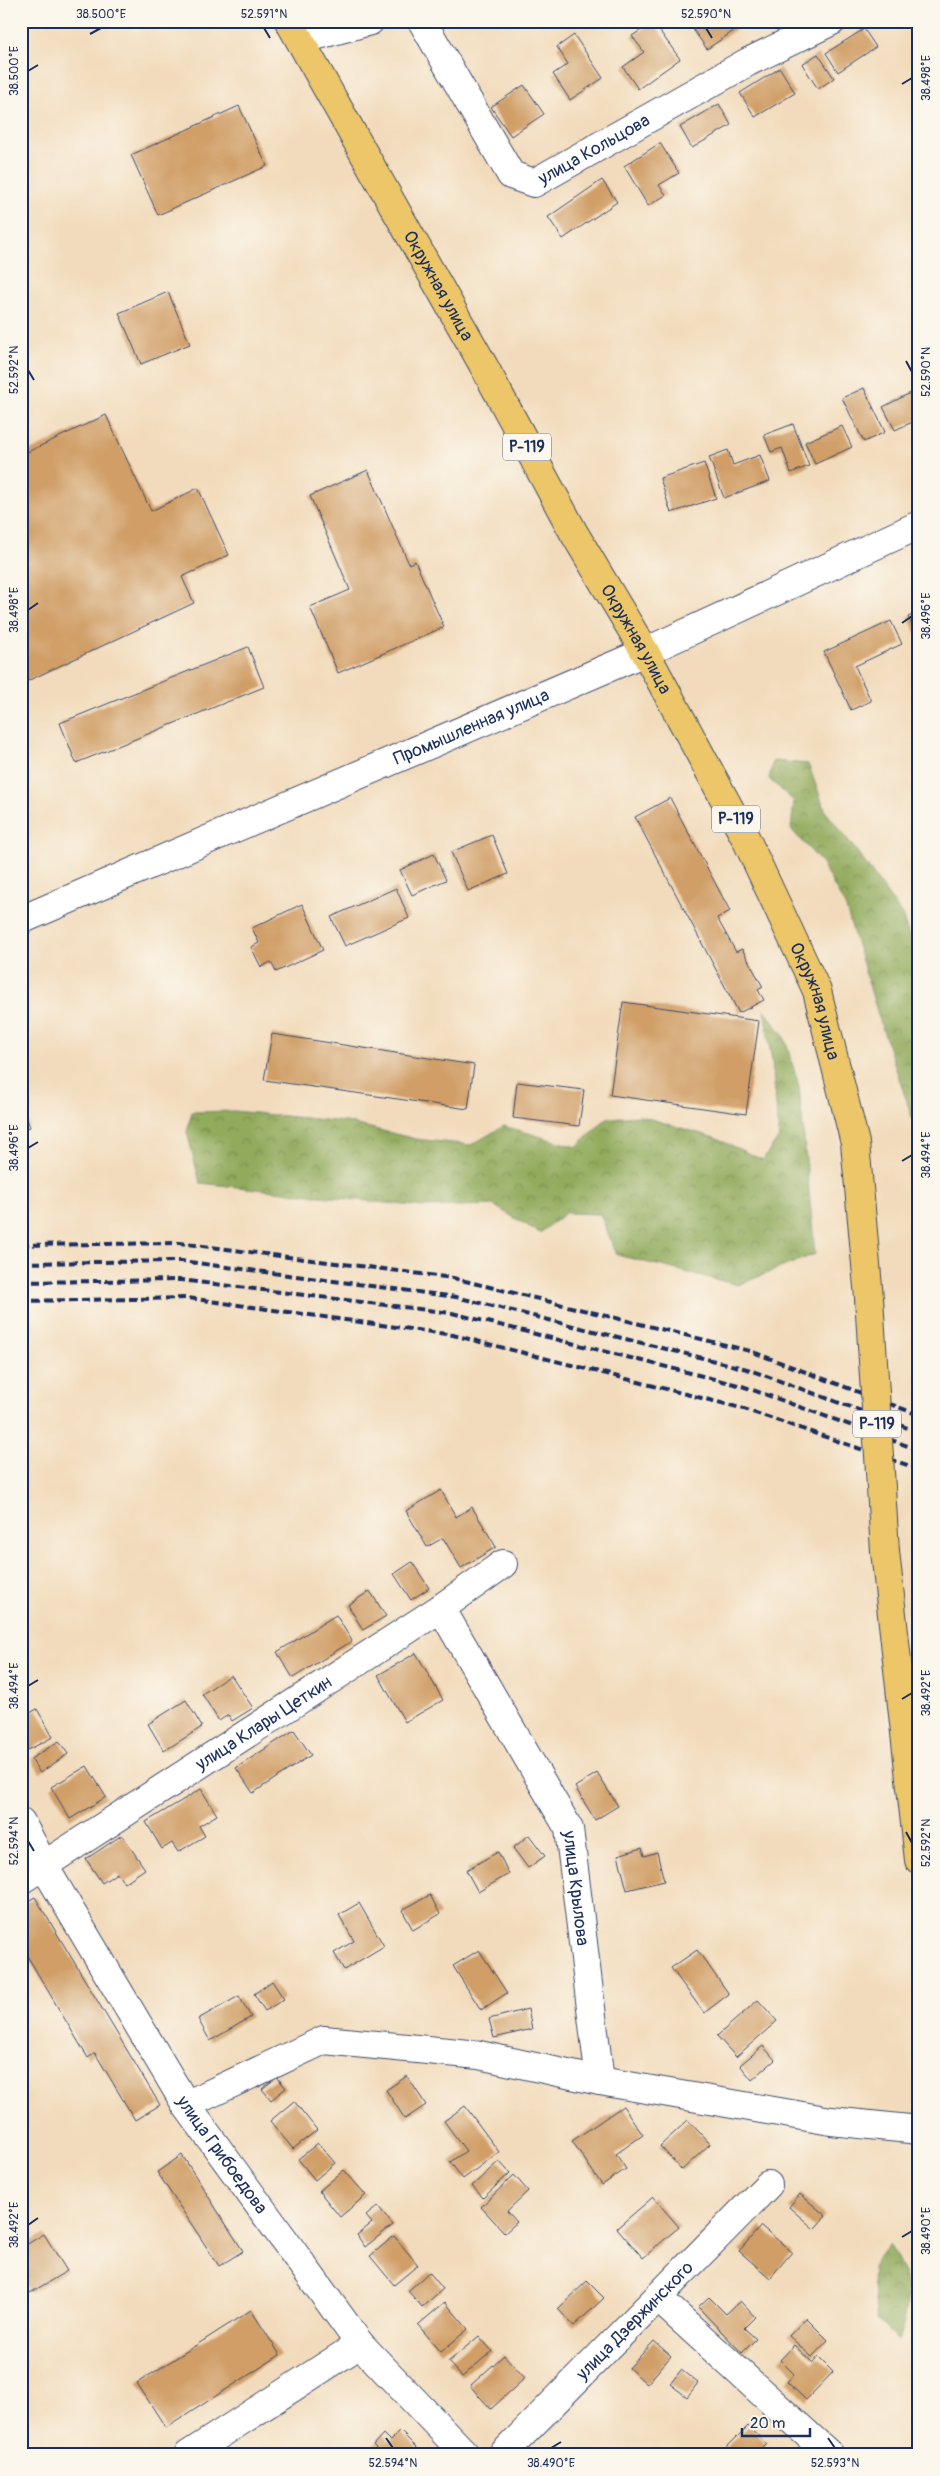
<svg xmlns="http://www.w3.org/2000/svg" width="940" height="2476" font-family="Pangolin,sans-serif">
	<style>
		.forest { fill: url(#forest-crowns); stroke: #566c5c }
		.building { fill: #d09e66 }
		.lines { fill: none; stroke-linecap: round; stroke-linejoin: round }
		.minor-casing { stroke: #3b496c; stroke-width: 30 }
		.highway-casing { stroke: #3b496c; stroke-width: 30 }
		.minor { stroke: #fff; stroke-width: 28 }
		.highway { stroke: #ecc669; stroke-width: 28 }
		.rail { stroke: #1b2f5e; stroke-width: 4; stroke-dasharray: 8 4; stroke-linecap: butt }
		.highway-bridge-casing { stroke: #3b496c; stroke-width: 30; stroke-linecap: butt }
		.highway-bridge { stroke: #ecc669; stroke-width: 28 }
		.ticks { fill: none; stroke: #1b2f5e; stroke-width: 2 }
		.labels { text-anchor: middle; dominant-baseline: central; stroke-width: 4; stroke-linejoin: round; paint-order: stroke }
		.shield { fill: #fbf7ec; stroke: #5e6b89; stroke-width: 1 }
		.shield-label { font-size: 16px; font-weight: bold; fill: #1b2f5e }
		.street-label { font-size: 18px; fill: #1b2f5e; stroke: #fbf7ec }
		.neatline { fill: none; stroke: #1b2f5e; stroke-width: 2 }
		.ticks-label { font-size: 12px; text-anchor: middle; fill: #1b2f5e }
	</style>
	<defs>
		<pattern id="forest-crowns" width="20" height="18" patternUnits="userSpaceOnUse" patternTransform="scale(1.25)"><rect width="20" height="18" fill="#91aa5b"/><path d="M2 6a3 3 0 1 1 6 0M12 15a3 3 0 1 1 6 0" fill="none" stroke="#768b4e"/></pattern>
	</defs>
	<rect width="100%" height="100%" fill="#fbf7ec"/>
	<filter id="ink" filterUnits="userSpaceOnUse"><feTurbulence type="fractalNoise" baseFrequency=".02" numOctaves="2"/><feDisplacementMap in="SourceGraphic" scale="10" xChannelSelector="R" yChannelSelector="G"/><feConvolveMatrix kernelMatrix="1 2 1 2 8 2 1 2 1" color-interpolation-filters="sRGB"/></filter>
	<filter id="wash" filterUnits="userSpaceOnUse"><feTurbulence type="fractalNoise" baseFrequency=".0096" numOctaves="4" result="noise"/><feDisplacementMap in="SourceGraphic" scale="20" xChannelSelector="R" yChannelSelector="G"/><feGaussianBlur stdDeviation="1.12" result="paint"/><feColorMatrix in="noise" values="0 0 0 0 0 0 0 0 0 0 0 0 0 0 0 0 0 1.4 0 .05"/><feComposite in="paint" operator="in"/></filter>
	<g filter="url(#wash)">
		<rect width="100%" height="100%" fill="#f2dbbc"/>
		<g class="forest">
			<polygon points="773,761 808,764 826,812 856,850 902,915 918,962 919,1145 914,1123 879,1018 846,908 821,862 791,829 794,801 769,779"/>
			<polygon points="764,1009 784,1036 799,1086 815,1254 738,1285 617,1255 600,1214 565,1213 540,1233 493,1205 423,1207 200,1183 187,1132 192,1112 234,1111 345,1122 416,1139 471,1145 504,1126 576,1147 607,1118 641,1116 715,1138 763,1160 779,1137 772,1062"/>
			<path d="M 889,2245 C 912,2279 911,2303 898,2341 L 877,2320 L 872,2266 Z"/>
		</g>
		<g id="blocks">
			<g class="building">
				<polygon points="687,21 734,21 738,28 707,49"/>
				<polygon points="653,22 680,59 638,89 623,67 644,52 632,36"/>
				<polygon points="864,29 876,47 838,72 826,53"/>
				<polygon points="574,35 603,78 570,100 553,74 568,64 557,47"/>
				<polygon points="818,54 834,78 818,89 802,64"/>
				<polygon points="780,68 795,93 755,117 740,93"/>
				<polygon points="524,85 544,114 511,136 491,107"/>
				<polygon points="719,104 731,125 692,148 680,127"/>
				<polygon points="239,106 267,166 158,215 131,155"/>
				<polygon points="660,143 679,173 659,185 666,195 648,206 624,166"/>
				<polygon points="602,180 617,202 563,239 548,217"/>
				<polygon points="168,292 190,344 141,364 119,313"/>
				<polygon points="864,388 885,432 864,442 842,398"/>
				<polygon points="918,389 919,419 895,430 883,407"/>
				<polygon points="106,415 151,511 198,488 229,555 182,577 194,603 21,684 21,455"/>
				<polygon points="793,424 809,466 791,473 782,448 771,452 764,435"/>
				<polygon points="842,426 852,447 815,464 805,442"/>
				<polygon points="728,450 733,465 760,455 770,481 724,498 709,457"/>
				<polygon points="704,463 716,498 671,513 660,478"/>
				<polygon points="368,470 409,564 415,561 444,627 338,673 310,607 350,590 310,496"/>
				<polygon points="919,612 919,640 908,617"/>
				<polygon points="891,621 902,644 855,666 871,701 851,710 824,652"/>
				<polygon points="248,647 264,687 76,763 60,723"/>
				<polygon points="670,798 730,911 717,918 736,952 742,949 763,987 758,990 764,1000 739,1013 635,817"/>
				<polygon points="492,835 508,874 468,891 451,852"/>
				<polygon points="434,854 446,880 412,895 400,870"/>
				<polygon points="396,888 409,918 345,946 331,917"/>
				<polygon points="302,904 323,950 276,972 271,962 261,967 251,947 259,943 252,928"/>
				<polygon points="623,1002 759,1021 746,1114 610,1095"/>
				<polygon points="272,1034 474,1065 468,1109 264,1080"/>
				<polygon points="517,1082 584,1090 579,1126 513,1118"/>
				<polygon points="21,1105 30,1127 21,1130"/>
				<polygon points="441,1490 456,1517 472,1507 496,1547 461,1568 443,1538 427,1547 406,1511"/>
				<polygon points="412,1562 429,1588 411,1600 394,1574"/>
				<polygon points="370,1591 386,1616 363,1630 348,1605"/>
				<polygon points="336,1615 352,1641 293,1678 277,1652"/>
				<polygon points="416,1653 443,1700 405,1722 378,1675"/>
				<polygon points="231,1675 253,1708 232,1721 228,1715 219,1721 202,1694"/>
				<polygon points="186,1700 202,1727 164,1751 148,1724"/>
				<polygon points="37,1709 53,1737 28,1750 21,1737 21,1718"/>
				<polygon points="294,1730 311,1755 253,1793 236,1768"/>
				<polygon points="59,1741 68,1754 40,1773 31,1759"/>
				<polygon points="87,1766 106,1797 70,1819 51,1787"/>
				<polygon points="597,1773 618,1806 595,1820 575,1787"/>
				<polygon points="201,1789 217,1815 199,1826 205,1836 178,1852 172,1843 162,1849 146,1822"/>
				<polygon points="122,1835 145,1869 124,1883 117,1873 102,1883 86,1859"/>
				<polygon points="529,1835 545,1856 528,1868 513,1848"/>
				<polygon points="642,1848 644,1856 657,1852 664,1881 627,1890 618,1855"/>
				<polygon points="498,1852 509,1874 478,1892 466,1870"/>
				<polygon points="430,1895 440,1914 413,1930 402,1910"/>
				<polygon points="35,1897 160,2105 135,2120 95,2053 88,2058 26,1954 21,1957 21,1905"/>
				<polygon points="359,1903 384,1946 344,1970 334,1953 354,1941 339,1915"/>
				<polygon points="479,1950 507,1993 481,2010 453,1966"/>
				<polygon points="697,1950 729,1994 704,2013 671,1968"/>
				<polygon points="272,1981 284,1999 265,2011 254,1994"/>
				<polygon points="239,1996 251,2017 210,2041 198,2019"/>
				<polygon points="758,2000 777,2021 736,2057 717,2036"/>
				<polygon points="528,2009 532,2029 494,2038 489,2019"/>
				<polygon points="763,2046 775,2060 752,2080 740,2065"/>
				<polygon points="407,2076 426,2105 405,2119 386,2090"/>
				<polygon points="277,2077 286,2088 271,2100 262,2089"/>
				<polygon points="294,2101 317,2130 293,2149 270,2121"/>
				<polygon points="465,2106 499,2152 463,2179 450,2162 466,2151 444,2121"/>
				<polygon points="623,2106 643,2135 616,2154 626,2169 602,2185 572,2141"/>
				<polygon points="688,2120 710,2144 682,2170 660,2146"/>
				<polygon points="318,2143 335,2163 315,2180 298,2159"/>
				<polygon points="182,2155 243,2251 219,2266 157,2172"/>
				<polygon points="499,2161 510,2173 483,2198 472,2186"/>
				<polygon points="344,2170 366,2195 340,2217 319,2191"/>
				<polygon points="514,2175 528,2191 507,2211 517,2222 505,2233 481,2207"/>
				<polygon points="800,2194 826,2216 814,2229 789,2207"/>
				<polygon points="653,2197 679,2227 643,2258 617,2228"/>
				<polygon points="378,2206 393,2225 365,2247 357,2235 372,2223 366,2216"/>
				<polygon points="761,2226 792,2252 770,2278 739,2251"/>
				<polygon points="44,2234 67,2271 30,2293 21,2278 21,2248"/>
				<polygon points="394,2236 418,2265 394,2285 370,2256"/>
				<polygon points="429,2272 443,2289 422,2307 408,2291"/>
				<polygon points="587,2281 604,2298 574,2326 558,2309"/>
				<polygon points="709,2297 726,2314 740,2301 755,2317 744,2328 756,2339 742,2353 698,2307"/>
				<polygon points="445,2302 468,2329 441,2352 418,2325"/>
				<polygon points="251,2310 280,2355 166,2428 137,2383"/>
				<polygon points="806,2318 828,2340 812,2357 789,2336"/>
				<polygon points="479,2336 492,2351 462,2377 448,2362"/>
				<polygon points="654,2341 671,2356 647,2384 629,2368"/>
				<polygon points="794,2345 813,2363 818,2357 833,2372 806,2400 787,2382 794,2374 780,2360"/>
				<polygon points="504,2355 525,2378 491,2409 470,2386"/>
				<polygon points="681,2370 698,2383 687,2397 670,2384"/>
				<polygon points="748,2426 766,2443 755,2455 726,2455 723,2451"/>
				<polygon points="400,2431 424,2455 383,2455 373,2445 383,2434 390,2441"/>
				<polygon points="555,2446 565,2455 547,2455"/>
			</g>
		</g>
	</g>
	<g filter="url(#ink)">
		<use href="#blocks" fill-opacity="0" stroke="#3b496c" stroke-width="1"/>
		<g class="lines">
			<defs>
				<g id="minor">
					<path id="s1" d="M 422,21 L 511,175 L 534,183 L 748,62 L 832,21"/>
					<polyline points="300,40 370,21"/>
					<path id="s2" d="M 21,920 L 645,652 L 919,525"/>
					<path id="s3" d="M 441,1608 L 569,1829 L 600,2081"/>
					<path id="s4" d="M 21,1822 L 44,1866 L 186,2105 L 360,2344 L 466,2455"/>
					<path id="s5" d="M 21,1880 L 441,1608 L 503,1564"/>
					<polyline points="186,2105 324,2040 479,2055 600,2081 831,2121 919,2130"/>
					<polyline points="658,2298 830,2455"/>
					<polyline points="188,2455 360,2344"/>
					<path id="s6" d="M 502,2455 L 768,2185"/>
				</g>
				<g id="highway">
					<path id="s7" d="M 289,21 L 481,361 L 574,533 L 645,652 L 746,839 L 817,991 L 855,1143 L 869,1298"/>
					<polyline points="885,1551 919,1860"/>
				</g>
			</defs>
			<use href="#minor" class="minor-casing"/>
			<use href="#highway" class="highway-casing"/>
			<use href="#minor" class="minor"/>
			<use href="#highway" class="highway"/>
			<g class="rail">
				<polyline points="21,1245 179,1243 453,1278 750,1351 919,1415"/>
				<polyline points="21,1263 181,1261 456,1297 747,1369 919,1432"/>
				<polyline points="21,1282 181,1280 452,1313 742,1386 919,1450"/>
				<polyline points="21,1301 188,1298 453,1335 741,1408 919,1469"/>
			</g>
			<defs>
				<polyline id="highway-bridge" points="869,1298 885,1551"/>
			</defs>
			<use href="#highway-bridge" class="highway-bridge-casing"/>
			<use href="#highway-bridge" class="highway-bridge"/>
		</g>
	</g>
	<path class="ticks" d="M 264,28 L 270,38M 706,28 L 712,38M 90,34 L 101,28M 28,71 L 38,65M 902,84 L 912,78M 906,361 L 912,372M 28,370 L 34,380M 28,610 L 38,603M 902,623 L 912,616M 28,1148 L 38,1142M 902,1161 L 912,1155M 28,1686 L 38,1680M 902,1699 L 912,1693M 906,1832 L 912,1843M 28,1841 L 34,1851M 28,2225 L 38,2218M 902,2237 L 912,2231M 386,2438 L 393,2448M 828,2438 L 835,2448M 551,2448 L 561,2442"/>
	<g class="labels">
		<g class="shield">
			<rect x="503" y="433.5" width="48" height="27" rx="4"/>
			<rect x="712" y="805.5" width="48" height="27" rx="4"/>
			<rect x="853" y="1410.5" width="48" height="27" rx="4"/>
		</g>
		<g class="shield-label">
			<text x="527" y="447">Р-119</text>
			<text x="736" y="819">Р-119</text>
			<text x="877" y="1424">Р-119</text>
		</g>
		<g class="street-label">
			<text stroke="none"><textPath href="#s1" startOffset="271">улица Кольцова</textPath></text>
			<text stroke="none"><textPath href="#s7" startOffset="304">Окружная улица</textPath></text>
			<text stroke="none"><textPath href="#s7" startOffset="709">Окружная улица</textPath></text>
			<text stroke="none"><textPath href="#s2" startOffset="490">Промышленная улица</textPath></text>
			<text stroke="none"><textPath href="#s7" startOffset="1114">Окружная улица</textPath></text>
			<text stroke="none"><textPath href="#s5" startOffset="289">улица Клары Цеткин</textPath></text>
			<text stroke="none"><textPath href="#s3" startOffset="315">улица Крылова</textPath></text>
			<text stroke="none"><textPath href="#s4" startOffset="389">улица Грибоедова</textPath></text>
			<text stroke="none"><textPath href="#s6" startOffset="189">улица Дзержинского</textPath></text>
		</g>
	</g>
	<rect width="940" height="2476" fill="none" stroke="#fbf7ec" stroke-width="55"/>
	<path d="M742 2428v8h68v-8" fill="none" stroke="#1b2f5e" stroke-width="2.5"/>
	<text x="750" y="2428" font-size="15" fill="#1b2f5e" stroke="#fbf7ec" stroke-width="4" paint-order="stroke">20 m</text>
	<rect x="28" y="28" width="884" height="2420" class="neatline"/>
	<g class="ticks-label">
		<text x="101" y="18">38.500°E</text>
		<text x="264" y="18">52.591°N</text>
		<text x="706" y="18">52.590°N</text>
		<text transform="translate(14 71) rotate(-90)" y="4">38.500°E</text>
		<text transform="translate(926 78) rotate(-90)" y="4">38.498°E</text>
		<text transform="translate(14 370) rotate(-90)" y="4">52.592°N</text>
		<text transform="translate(926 372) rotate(-90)" y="4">52.590°N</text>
		<text transform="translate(14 610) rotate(-90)" y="4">38.498°E</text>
		<text transform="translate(926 616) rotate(-90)" y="4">38.496°E</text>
		<text transform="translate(14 1148) rotate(-90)" y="4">38.496°E</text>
		<text transform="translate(926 1155) rotate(-90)" y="4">38.494°E</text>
		<text transform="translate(14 1686) rotate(-90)" y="4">38.494°E</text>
		<text transform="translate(926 1693) rotate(-90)" y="4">38.492°E</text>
		<text transform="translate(14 1841) rotate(-90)" y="4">52.594°N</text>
		<text transform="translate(926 1843) rotate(-90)" y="4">52.592°N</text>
		<text transform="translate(14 2225) rotate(-90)" y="4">38.492°E</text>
		<text transform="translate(926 2231) rotate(-90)" y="4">38.490°E</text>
		<text x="393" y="2467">52.594°N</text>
		<text x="551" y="2467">38.490°E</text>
		<text x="835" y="2467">52.593°N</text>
	</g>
</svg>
